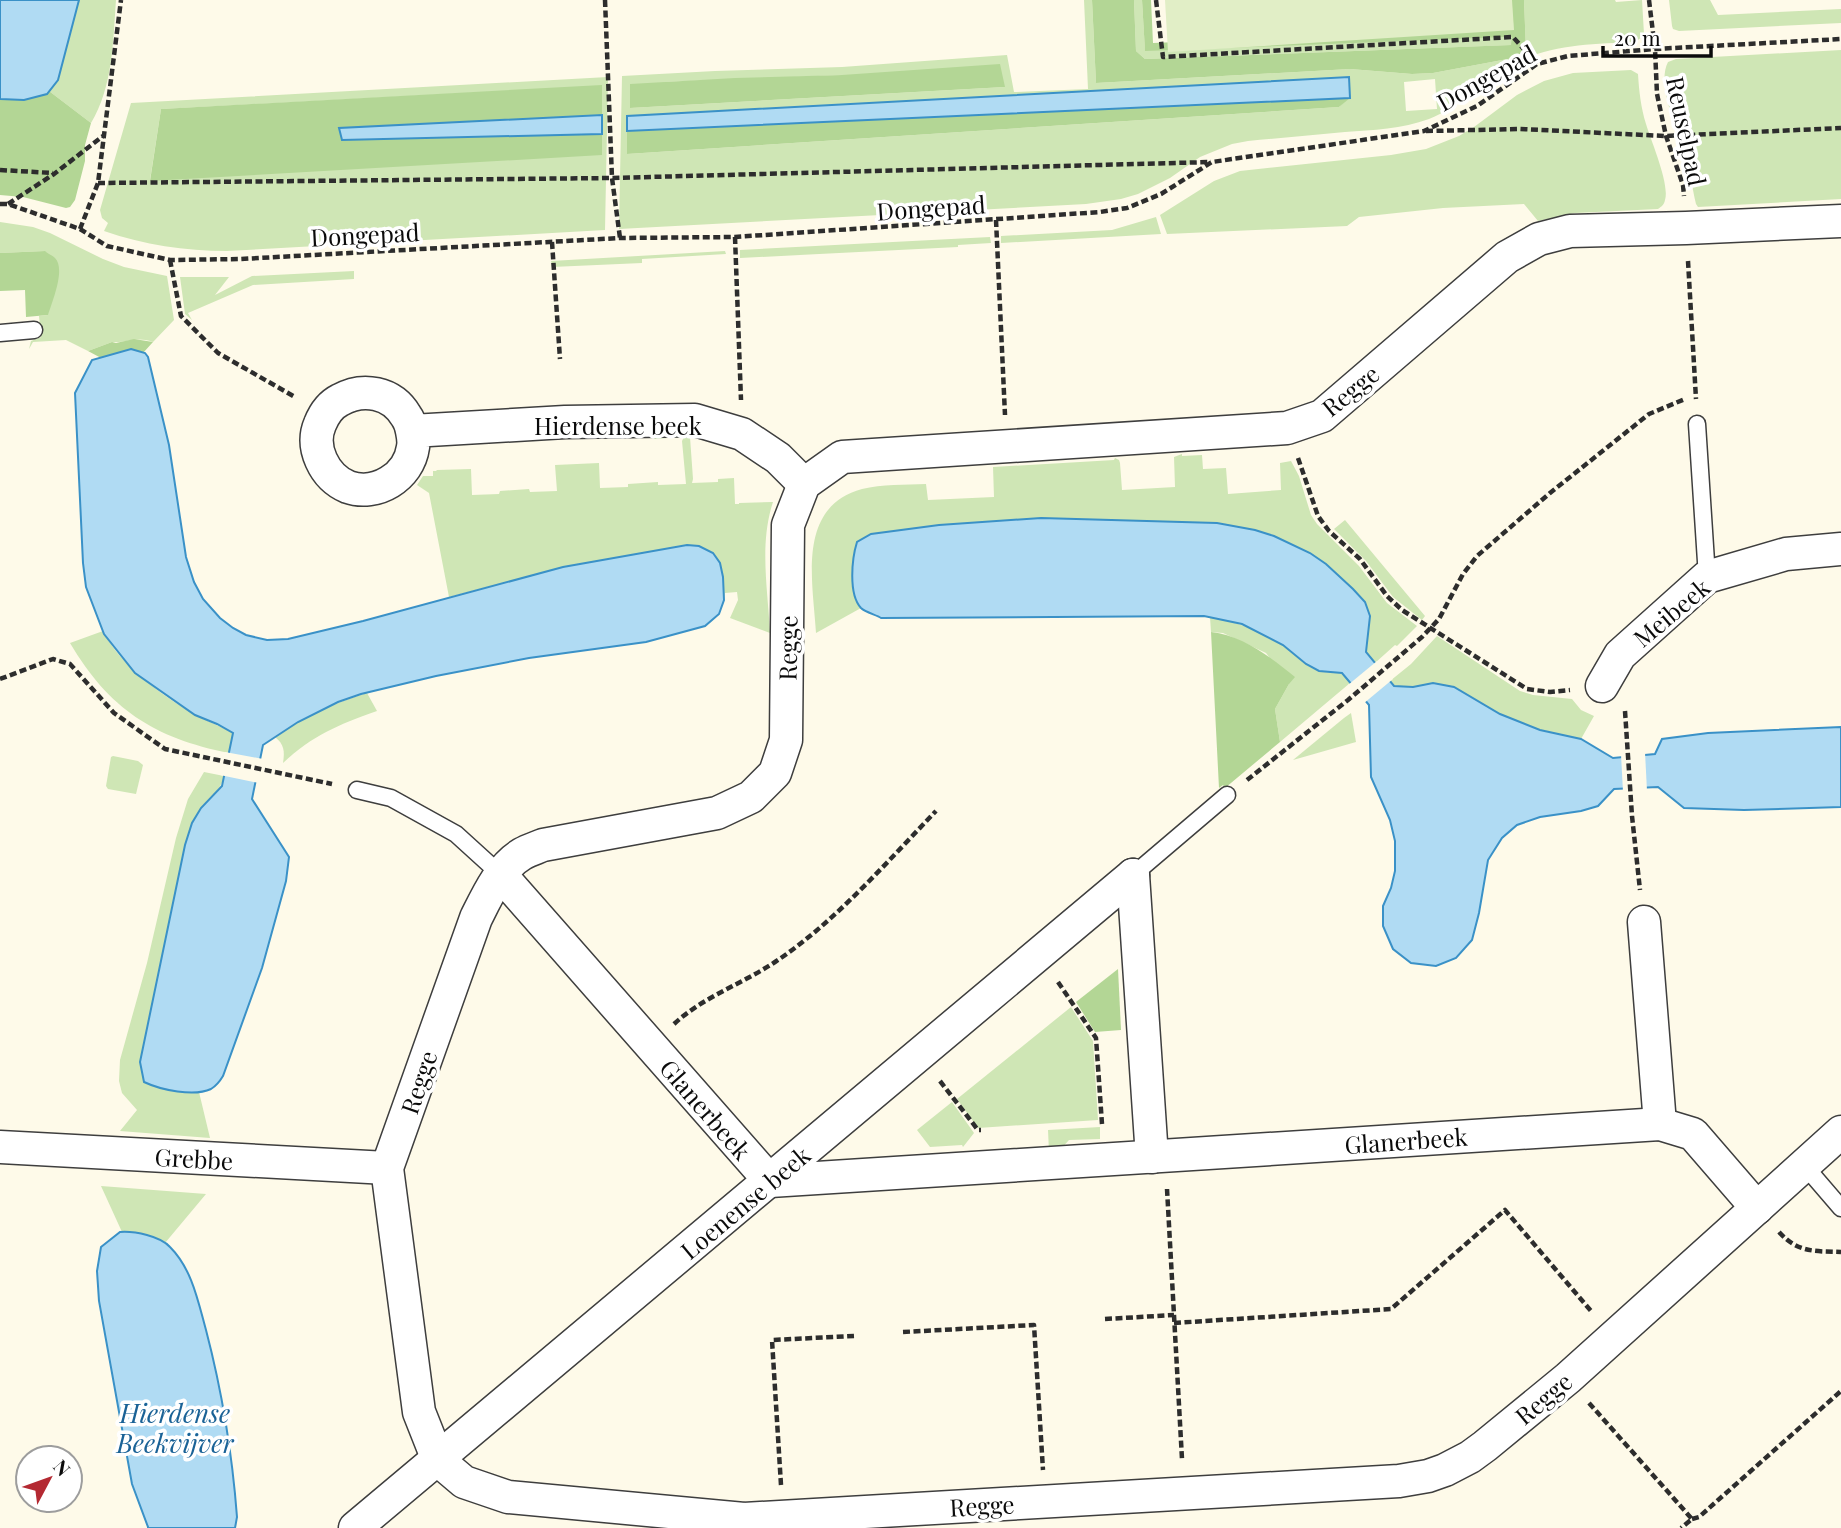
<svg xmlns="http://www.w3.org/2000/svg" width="1841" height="1528" font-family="'Playfair Display',serif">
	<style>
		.green { fill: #cfe6b5; fill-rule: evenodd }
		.forest { fill: #b3d695 }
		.pitch { fill: #e1eec6 }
		.water { fill: #b0dbf3; stroke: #3a91c7; stroke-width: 2 }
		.pier { fill: #fefae9 }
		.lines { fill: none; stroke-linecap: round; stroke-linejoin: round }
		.lane-casing { stroke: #3e3e3e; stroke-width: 19 }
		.street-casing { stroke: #3e3e3e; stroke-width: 35 }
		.path { stroke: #2d2d2d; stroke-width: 4.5; stroke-dasharray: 7 3.5; stroke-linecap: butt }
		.lane { stroke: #fff; stroke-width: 16 }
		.street { stroke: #fff; stroke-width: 32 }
		.labels { text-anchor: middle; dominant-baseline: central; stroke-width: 7; stroke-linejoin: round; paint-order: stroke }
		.street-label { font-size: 24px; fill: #0b0b0b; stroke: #fff }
		.water-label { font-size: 26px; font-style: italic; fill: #1a6296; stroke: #fff }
	</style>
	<rect width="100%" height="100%" fill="#fefae9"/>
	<g class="green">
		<path d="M 79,0 L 116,0 C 113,41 113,87 91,123 L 49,91 L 58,80 Z"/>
		<path d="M 1084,0 L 1092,0 L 1096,83 L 1350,69 L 1412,74 L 1433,73 L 1513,58 L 1526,51 L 1524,0 L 1615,0 L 1616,2 L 1642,0 L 1644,34 L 1642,37 L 1635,42 C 1590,44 1545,44 1505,69 C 1479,85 1458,108 1429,119 C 1402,129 1373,130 1345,132 C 1313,135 1280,138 1248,141 L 1232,144 L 1200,157 L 1170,178 L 1138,194 L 1121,199 L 1086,204 L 619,229 L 622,76 L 715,71 L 842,67 L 1007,55 L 1014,92 L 1088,89 ZM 842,75 L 1005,87 L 630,108 L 665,82 ZM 1349,77 L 1349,97 L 1339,107 L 627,154 L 627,116 ZM 1435,79 L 1437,109 L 1406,111 L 1404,82 Z"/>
		<polygon points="1134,0 1142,0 1145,50 1512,37 1512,45 1145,59 1136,51"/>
		<polygon points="1669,0 1710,0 1718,15 1841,9 1841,23 1679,31 1673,29 1672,26"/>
		<path d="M 1841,50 L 1841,199 L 1698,207 L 1696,204 C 1692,187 1690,170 1685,154 C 1678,131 1656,85 1668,62 L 1676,59 Z"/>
		<path d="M 1631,70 L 1638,74 C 1639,91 1641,108 1646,124 C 1651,141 1670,184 1665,200 C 1664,205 1662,206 1658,209 L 1575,213 L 1538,221 L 1524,204 L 1443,208 L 1359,217 L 1347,226 L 1167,234 L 1160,215 L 1214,181 L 1240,171 L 1391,155 L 1426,149 L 1459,136 L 1474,127 L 1517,95 L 1544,81 L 1573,73 Z"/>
		<path d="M 608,77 L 605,230 L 227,251 C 184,251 145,245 104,231 L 108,223 L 102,218 L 100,210 L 131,103 ZM 602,86 L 602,154 L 150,180 L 161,109 Z"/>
		<polygon points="1156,217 1161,234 1001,243 1001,236 1112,230"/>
		<path d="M 0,222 L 33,227 L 50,233 L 103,259 L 124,267 L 167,276 L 174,320 L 153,342 C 136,336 128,343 112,342 L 88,351 L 66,340 L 33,342 L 29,349 L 31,341 L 41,337 L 39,316 L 48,315 L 45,251 L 0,253 Z"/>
		<polygon points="990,237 991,243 958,245 958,247 740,258 740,250"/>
		<polygon points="725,251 726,254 642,259 642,263 552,267 551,261"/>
		<polygon points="354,271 354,279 253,285 188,313 192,320 185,314 180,277 229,277 215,295 252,276"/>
		<path d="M 714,435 L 690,437 L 693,479 L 692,483 L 718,482 L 718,479 L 734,478 L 735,504 L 739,504 L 739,503 L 773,502 C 759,544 768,590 770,633 L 730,618 L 738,600 L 737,592 L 725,593 L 724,600 C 722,569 722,549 687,545 L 563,567 L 449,597 L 429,493 L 417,485 L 423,476 L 433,476 L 433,471 L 436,471 L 437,470 L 471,469 L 472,495 L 499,494 L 500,491 L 529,489 L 530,492 L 557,491 L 555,465 L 599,463 L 600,488 L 628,487 L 628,484 L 658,482 L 658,485 L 686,484 L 682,441 L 684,437 L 654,439 L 654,436 Z"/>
		<path d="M 1182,454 L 1182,456 L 1202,455 L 1203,469 L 1226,468 L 1228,494 L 1281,490 L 1280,463 L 1291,461 L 1299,476 L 1311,515 L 1317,524 L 1359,566 L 1387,603 L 1417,626 L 1397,646 L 1395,645 L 1375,663 L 1365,652 L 1370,616 L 1353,589 L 1326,564 L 1310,553 L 1274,536 L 1255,530 L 1217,523 L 1041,518 L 939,525 L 870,534 L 853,556 L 854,592 L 861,608 L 816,633 C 813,582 796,507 862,489 C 882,484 905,485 926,484 L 928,500 L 994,497 L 993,467 L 1114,460 L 1115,458 L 1119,460 L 1120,463 L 1122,490 L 1175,487 L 1174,457 Z"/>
		<polygon points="1345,520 1425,616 1422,620 1393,597 1366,561 1334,529"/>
		<path d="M 1210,617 C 1236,622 1261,630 1283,645 C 1295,653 1305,667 1319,671 C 1326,673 1335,672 1342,673 L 1350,683 L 1280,742 L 1275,709 L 1289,684 L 1266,653 L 1223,633 L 1211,632 Z"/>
		<path d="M 103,631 C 120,665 161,695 194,714 C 206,721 220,726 233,733 L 229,753 C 154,738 109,709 70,643 Z"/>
		<polygon points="1437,636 1520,691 1533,695 1572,699 1581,710 1594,716 1581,739 1540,730 1520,723 1500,714 1454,687 1433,683 1413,687 1394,686 1390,681 1411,664"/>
		<path d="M 367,693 L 377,711 C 338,725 313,735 283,763 C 285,751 284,744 275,737 C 304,717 334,703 367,693 Z"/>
		<polygon points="1351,713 1356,742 1293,760 1344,718"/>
		<polygon points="113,756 138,761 143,765 136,794 108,789 106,786 111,757"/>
		<path d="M 204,772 L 224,776 C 221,791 209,796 201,808 C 193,819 189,832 185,845 L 166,1090 L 199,1092 L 210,1138 L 120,1131 L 137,1110 L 122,1093 L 119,1081 L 120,1060 L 147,963 L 176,838 L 188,799 Z"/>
		<polygon points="1071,1007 1093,1041 1098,1120 978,1128 957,1099"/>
		<polygon points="952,1102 974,1133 963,1147 962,1145 930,1147 917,1130"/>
		<polygon points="1100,1127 1100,1139 1069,1140 1058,1152 1049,1152 1048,1130"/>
		<polygon points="101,1186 206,1194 165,1243 148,1236 122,1232"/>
	</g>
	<g class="forest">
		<polygon points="1092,0 1134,0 1136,51 1145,59 1511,45 1512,37 1145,51 1142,0 1151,0 1153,43 1511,28 1510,0 1524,0 1526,51 1513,58 1433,73 1412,74 1350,69 1096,83"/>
		<polygon points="1000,64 1005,87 630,108 630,84 735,78 842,75"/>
		<polygon points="602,85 602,115 340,128 343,140 602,134 602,155 150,181 161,109"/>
		<path d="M 49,91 L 91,123 L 85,145 L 85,161 L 75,200 L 70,207 L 66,208 L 23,197 L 0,195 L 0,99 C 16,99 36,101 49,91 Z"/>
		<polygon points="1350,98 1339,107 627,154 627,131"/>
		<path d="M 45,251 C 47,253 53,256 55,258 C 66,269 52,302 48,315 L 26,317 L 25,290 L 0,291 L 0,253 Z"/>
		<polygon points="134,339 153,342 143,353 131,349 101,358 88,351 112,342 116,343"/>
		<path d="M 1211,632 C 1242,635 1272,658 1295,677 L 1289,684 L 1275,709 L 1280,742 L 1225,788 L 1223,785 L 1219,788 Z"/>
		<polygon points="1118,969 1121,1030 1095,1032 1076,1002"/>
	</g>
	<polygon class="pitch" points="1165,0 1512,0 1514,30 1168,52"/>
	<g class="water">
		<polygon points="0,0 79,0 58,80 47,94 24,100 0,99"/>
		<polygon points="1349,77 1350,98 627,131 627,116"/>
		<polygon points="602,115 602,134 342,140 339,128"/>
		<path d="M 131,349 L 145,353 L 148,357 L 169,445 L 186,557 L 194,582 L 203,599 L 220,618 L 233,628 L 246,635 L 267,640 L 288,639 L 363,621 L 563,567 L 687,545 L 699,546 L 713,553 L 720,563 L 723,577 L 724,600 L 719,614 L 705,626 L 646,642 L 529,658 L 436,676 L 361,694 L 338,702 L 298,722 L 263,745 L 252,799 L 289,857 L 286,881 L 262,968 L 223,1076 C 220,1081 216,1086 211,1089 C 194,1097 161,1090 144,1082 L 140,1062 L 185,845 L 192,823 L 201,808 L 222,786 L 233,733 L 217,724 L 195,715 L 135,673 L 104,634 L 86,587 L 83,563 L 75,393 L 92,360 Z"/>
		<path d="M 1041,518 L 1217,523 L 1255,530 L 1274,536 L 1310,553 L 1326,564 L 1353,589 L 1365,602 L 1370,616 L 1366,652 L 1394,686 L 1413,687 L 1433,683 L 1454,687 L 1500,714 L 1540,730 L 1581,739 L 1613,758 L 1655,754 L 1662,739 L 1708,733 L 1841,727 L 1841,807 L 1744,810 L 1684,808 L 1658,787 L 1614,789 L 1598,806 L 1581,811 L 1540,817 L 1517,825 L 1502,838 L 1488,860 L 1479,913 L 1472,940 L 1456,958 L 1436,966 L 1411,963 L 1393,949 L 1383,926 L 1383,906 L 1391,888 L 1395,871 L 1395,841 L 1390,820 L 1371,777 L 1369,705 L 1342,673 L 1319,671 L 1306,664 L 1283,645 L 1242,624 L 1204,616 L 881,618 C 876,615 865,612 861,608 C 848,594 852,558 857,542 L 871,534 L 939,525 Z"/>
		<path d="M 120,1232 C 135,1231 160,1236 170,1247 C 192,1269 198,1301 206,1330 C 223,1395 232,1451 237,1517 L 235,1528 L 148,1528 L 148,1527 L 132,1484 L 99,1301 L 97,1271 L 101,1247 Z"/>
	</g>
	<g class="pier">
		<polygon points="1377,661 1393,679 1363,704 1348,685"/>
		<polygon points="225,752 263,759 259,783 220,775"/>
		<polygon points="1645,752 1647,791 1623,792 1621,754"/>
	</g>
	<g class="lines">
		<defs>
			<g id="lane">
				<polyline points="0,333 34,330"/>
				<polyline points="1697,424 1707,577"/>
				<polyline points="357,790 391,798 456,834 500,874"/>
				<polyline points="1133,875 1227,795"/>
				<polyline points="1804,1165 1841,1208"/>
			</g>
			<g id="street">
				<path d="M 1841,221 L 1686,228 L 1570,231 L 1539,239 L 1507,257 L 1322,416 L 1287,428 L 842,457 L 804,484 L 788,525 L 786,740 L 775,773 L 751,797 L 717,813 L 543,845 C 536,848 529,850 522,854 C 500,867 487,896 476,918 L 387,1168 L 419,1412 L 438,1460 L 464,1482 L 508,1497 L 744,1519 L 1399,1481 L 1428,1476 L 1445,1470 L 1470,1457 L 1485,1446 L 1568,1378 L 1841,1132"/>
				<path d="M 412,431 C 411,426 409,420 406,416 C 392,392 363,387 340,400 C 330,405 324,414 320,424 C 310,447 324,477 348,487 C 376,497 409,477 413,447 C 414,442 413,436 412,431 L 565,422 L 695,420 L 742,434 L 778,458 L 804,484"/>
				<polyline points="1602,686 1620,655 1707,577 1786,554 1841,549"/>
				<polyline points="500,874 770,1181 1660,1124 1693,1134 1757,1208"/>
				<polyline points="1133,875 1152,1157"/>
				<polyline points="1644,922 1660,1124"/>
				<polyline points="0,1147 387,1168"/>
				<polyline points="355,1528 1133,875"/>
			</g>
		</defs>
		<use href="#lane" class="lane-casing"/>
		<use href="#street" class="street-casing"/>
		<g class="path">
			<polyline points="605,0 612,178 620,238"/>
			<polyline points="1156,0 1163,57 1513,37 1537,64"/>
			<polyline points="1649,0 1655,49 1657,94 1666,136 1683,185 1684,196"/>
			<polyline points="1426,131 1520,129 1666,136 1841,128"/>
			<polyline points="0,170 53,173"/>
			<polyline points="98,183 612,178 1211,162"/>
			<polyline points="0,204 8,204 80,229 107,246 170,260 241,259 620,238 735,237 1100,212 1127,208 1161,194 1212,162 1424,131 1477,106 1537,64 1568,56 1655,49 1841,39"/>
			<polyline points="8,204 54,174 103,136"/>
			<polyline points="996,220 1005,415"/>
			<polyline points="80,229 98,183 121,0"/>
			<polyline points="735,237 741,400"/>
			<polyline points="552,242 560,359"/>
			<polyline points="170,260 181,316 218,353 295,397"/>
			<polyline points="1688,261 1696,399"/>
			<polyline points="1298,458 1318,516 1329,531 1360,559 1387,596 1402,610 1527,689 1550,692 1570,690"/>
			<polyline points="0,679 53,659 70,664 114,713 165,749 332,784"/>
			<polyline points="1625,711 1632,816 1640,890"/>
			<polyline points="1247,780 1348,700 1422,637 1439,619 1463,574 1477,556 1550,493 1649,414 1685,399"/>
			<polyline points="1058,982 1096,1038 1102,1124"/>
			<path d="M 674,1024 C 703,997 742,984 775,962 C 834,923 887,862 936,811"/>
			<polyline points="940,1081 978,1130 981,1130"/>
			<polyline points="1167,1189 1182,1459"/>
			<path d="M 1779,1232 C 1798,1253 1814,1251 1841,1252"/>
			<polyline points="1105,1319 1174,1315"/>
			<polyline points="1174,1323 1391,1309 1505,1210 1591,1311"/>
			<polyline points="903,1332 1034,1325 1043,1470"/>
			<polyline points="1589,1403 1692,1519 1681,1528"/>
			<polyline points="781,1485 772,1340 854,1336"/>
			<polyline points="1692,1519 1699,1517 1841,1391"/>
		</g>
		<use href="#lane" class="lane"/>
		<use href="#street" class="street"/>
	</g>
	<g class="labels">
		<g class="street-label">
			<text transform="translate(1486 77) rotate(-29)">Dongepad</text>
			<text transform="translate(1687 131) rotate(78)">Reuselpad</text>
			<text transform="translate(931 207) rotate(-4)">Dongepad</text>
			<text transform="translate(365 234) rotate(-3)">Dongepad</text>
			<text transform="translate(1350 390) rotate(-39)">Regge</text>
			<text x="618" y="425">Hierdense beek</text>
			<text transform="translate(1671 612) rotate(-40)">Meibeek</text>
			<text transform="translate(787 648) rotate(-89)">Regge</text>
			<text transform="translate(418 1082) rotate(-71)">Regge</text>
			<text transform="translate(706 1109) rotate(49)">Glanerbeek</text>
			<text transform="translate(1406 1140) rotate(-4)">Glanerbeek</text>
			<text transform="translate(194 1158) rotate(3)">Grebbe</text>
			<text transform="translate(745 1202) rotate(-40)">Loenense beek</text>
			<text transform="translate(1543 1398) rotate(-40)">Regge</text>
			<text transform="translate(982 1505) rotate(-3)">Regge</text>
		</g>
		<g class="water-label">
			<text x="175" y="1412">Hierdense<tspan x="175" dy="30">Beekvijver</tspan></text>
		</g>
	</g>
	<g transform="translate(49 1479) rotate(49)"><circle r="33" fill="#ffffff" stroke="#9d9d9d" stroke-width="2"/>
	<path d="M0-5L12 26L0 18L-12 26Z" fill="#b42932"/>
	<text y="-10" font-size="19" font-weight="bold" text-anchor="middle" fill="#0b0b0b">N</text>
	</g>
	<path d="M1603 46v10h108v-10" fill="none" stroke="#0b0b0b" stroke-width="3.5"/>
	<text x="1614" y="46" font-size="21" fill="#0b0b0b" stroke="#ffffff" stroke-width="5" paint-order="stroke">20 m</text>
</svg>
